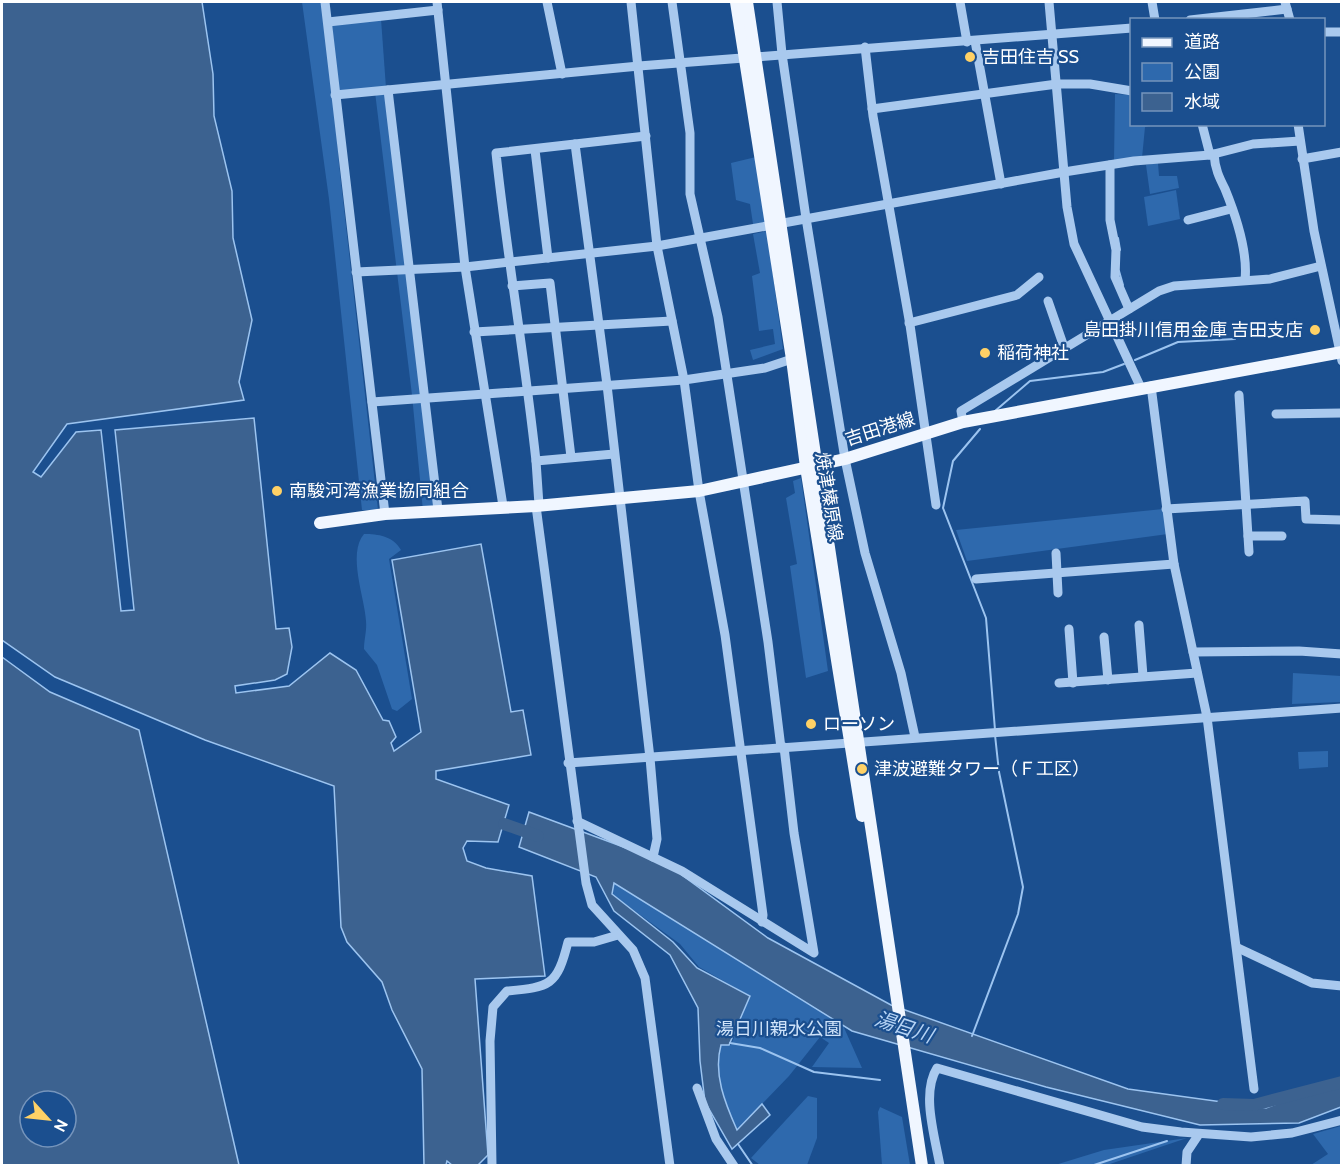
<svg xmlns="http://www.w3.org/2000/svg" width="1343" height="1167" font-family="Cabin,'Noto Sans JP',sans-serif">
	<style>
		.green { fill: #2e69ad }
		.water { fill: #3c6290; stroke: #9cc4f0; stroke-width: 1.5; fill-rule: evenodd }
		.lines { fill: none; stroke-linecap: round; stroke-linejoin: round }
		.stream { stroke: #9cc4f0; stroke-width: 2 }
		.river { stroke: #3c6290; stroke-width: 12 }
		.minor { stroke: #a9c9ee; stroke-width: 9 }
		.major { stroke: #f0f6ff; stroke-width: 12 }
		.poi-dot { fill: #ffd166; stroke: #1b4f8f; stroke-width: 2 }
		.labels { text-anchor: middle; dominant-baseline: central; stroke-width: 4.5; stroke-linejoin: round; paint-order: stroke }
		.poi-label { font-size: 18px; fill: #fff; stroke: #1b4f8f; text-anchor: start }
		.street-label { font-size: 18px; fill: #fff; stroke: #1b4f8f }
		.park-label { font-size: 18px; fill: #cfe3fa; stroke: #1b4f8f }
		.water-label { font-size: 20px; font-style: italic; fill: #b5d3f5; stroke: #1b4f8f }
	</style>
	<rect width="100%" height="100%" fill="#1b4f8f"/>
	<g class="green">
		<polygon points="302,2 325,2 328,22 339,164 378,510 362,510 329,199"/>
		<polygon points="381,19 386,88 338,91 332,25"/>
		<polygon points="388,90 438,510 423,511 412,395 375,92"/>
		<polygon points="1115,94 1131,95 1132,124 1152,125 1145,127 1142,158 1114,162"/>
		<polygon points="756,157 766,223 753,224 750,204 736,200 731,163"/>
		<polygon points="1158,163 1159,176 1177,176 1179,188 1150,194 1146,165"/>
		<polygon points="1176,190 1180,219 1148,226 1144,197"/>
		<polygon points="767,231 783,349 753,360 750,350 775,344 773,329 759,331 752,276 760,273 753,234"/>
		<polygon points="801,478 828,671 806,678 790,566 797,564 786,498 795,493 793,481"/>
		<polygon points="1163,509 1168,534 967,561 956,530"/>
		<path d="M 364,534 C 378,534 393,536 401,550 L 389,559 L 412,699 L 397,711 L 392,709 L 377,665 L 364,649 C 364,640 367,630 366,621 C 365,598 347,554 364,534 Z"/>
		<polygon points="1293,673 1341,676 1341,702 1292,704"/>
		<polygon points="1328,751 1328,767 1299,769 1298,752"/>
		<path d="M 614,882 L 841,1021 L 862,1068 L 812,1067 L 829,1043 L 820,1037 L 789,1076 L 737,1130 C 727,1106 709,1071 721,1045 L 731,1045 L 750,996 L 699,967 L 680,944 L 613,895 Z"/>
		<polygon points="808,1096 817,1098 817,1138 807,1165 760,1165 751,1158"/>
		<polygon points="880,1107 902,1117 910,1165 882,1165 878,1112"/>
		<polygon points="1341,1126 1341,1165 1311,1165 1328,1154 1313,1134"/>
		<polygon points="1187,1138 1107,1165 1055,1165 1104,1150"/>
	</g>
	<g class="water">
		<polygon points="2,2 202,2 213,74 214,116 232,191 233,238 252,320 239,382 244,400 67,424 33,472 41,477 76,432 101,430 121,611 134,610 115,430 254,418 276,629 289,628 292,647 287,674 275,680 235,686 236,693 289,686 330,653 356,670 383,720 389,721 396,737 391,743 394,751 421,732 392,560 481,544 511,712 523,710 531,755 436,771 436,779 509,805 498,842 467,841 463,848 467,861 486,868 532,876 545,976 475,979 488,1155 478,1165 452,1165 447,1161 446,1165 424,1165 422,1069 392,1010 382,982 347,942 341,927 334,786 205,740 55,677 2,640"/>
		<path d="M 2,657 L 50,692 L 139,730 L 239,1165 L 2,1165 ZM 30,1101 L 66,1101 L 66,1137 L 30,1137 Z"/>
		<path d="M 529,812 L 664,862 L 768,938 L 891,1005 L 1128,1089 L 1266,1108 L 1341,1079 L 1341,1107 L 1299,1123 L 1200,1125 L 1046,1087 L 852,1031 L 614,883 L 612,894 L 673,942 L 697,968 L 750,996 L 729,1045 L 721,1045 C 713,1074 725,1103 737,1130 L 762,1104 L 770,1115 L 732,1149 L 705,1102 L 700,1061 L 698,1008 L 670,955 L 614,911 L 596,877 L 519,847 Z"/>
	</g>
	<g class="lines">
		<g class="stream">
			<polyline points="1118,238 1120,250"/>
			<polyline points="1119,271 1123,285"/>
			<polyline points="1135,360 1178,342 1235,339"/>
			<polyline points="995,411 1030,381 1103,372 1124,364"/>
			<polyline points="980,429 953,461 943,508 986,618 995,730"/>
			<polyline points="972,1036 1018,914 1023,887 999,772 995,735"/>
			<polyline points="730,1043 760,1048 814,1072 880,1080"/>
			<polyline points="738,1144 753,1166"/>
			<polyline points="1091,1166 1167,1141"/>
		</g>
		<g class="river">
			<polyline points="504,824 538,836"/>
			<polyline points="1223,1104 1254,1105 1342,1082"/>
		</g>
		<g class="minor">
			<polyline points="325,2 385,514"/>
			<polyline points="437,2 465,267 503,506"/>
			<polyline points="547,2 562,74"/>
			<polyline points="631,2 657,246 684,380 699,491 725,635 763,915 762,922"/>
			<polyline points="672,2 690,133 690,194 718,317 768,642 781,748"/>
			<polyline points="777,2 782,54 806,218 845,459 865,553 901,673 915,737"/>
			<polyline points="960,2 967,42"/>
			<polyline points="1049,2 1067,207 1074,244 1141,388"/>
			<polyline points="1152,2 1155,20"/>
			<polyline points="1285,2 1290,20"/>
			<polyline points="1190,20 1287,9"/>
			<polyline points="328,22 438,10"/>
			<polyline points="1324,32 1342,32"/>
			<polyline points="975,41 1001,184"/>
			<polyline points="865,47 873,116 910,325 936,505"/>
			<polyline points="388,90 438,510"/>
			<polyline points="335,95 639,66 1132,28"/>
			<polyline points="872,109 1057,84 1090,84 1132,91"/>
			<polyline points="1202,124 1210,155"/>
			<polyline points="1298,124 1314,231 1342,361"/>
			<polyline points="575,144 607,385 650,758 657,839 653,857"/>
			<polyline points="535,150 548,258"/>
			<path d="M 1214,154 C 1215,169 1219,177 1225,189 C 1236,216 1248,252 1245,280"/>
			<polyline points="1302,159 1342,152"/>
			<polyline points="1110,165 1110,220 1116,250 1115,277 1129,309"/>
			<polyline points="1188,220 1231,209"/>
			<polyline points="356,272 465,267 657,246 1064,172 1134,161 1210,155 1253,144 1300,141"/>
			<polyline points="512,286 550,283 571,457"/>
			<polyline points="1048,301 1064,347"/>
			<polyline points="909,323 1017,295 1039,277"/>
			<polyline points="474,332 672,321"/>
			<polyline points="1151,386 1174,564 1207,717 1254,1089"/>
			<polyline points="1239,395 1249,552"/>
			<polyline points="372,402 684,380 765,368 792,359"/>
			<polyline points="1276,414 1342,413"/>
			<polyline points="963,422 961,411 1159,291 1174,286 1270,279 1321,266"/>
			<path d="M 614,454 L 536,461 C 525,358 507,256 496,153 L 646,136"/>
			<polyline points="536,461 539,505"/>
			<polyline points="536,506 586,883 592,905 633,950 645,978 670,1166"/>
			<polyline points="1166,509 1305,501 1306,519 1342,520"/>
			<polyline points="1248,536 1282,536"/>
			<polyline points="1056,553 1058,593"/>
			<polyline points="976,579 1174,564"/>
			<polyline points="1139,625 1143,676"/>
			<polyline points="1069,629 1073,683"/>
			<polyline points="1104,637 1108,680"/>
			<polyline points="1193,652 1299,651 1342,654"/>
			<polyline points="1059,683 1197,673"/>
			<polyline points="568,763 1342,708"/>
			<polyline points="577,821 682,871 814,953 794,833 784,747"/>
			<polyline points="1238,948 1312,983 1342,986"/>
			<polyline points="697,1088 716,1139 734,1166"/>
			<path d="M 492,1166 L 490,1041 L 493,1007 L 507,991 C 550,987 557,986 568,942 L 594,942 L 618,935"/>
			<path d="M 940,1166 C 935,1137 921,1093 937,1068 L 1142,1127 L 1181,1132 L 1251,1137 L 1292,1133 L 1342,1120"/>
			<polyline points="1186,1166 1187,1152 1199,1134"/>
		</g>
		<g class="major">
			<polyline points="736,2 792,359 806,467 862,816"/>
			<polyline points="747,2 922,1166"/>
			<polyline points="320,523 385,514 536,506 699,491 845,459 963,422 1342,352"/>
		</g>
	</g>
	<g class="poi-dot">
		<circle cx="970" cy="57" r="6"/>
		<circle cx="1315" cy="330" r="6"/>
		<circle cx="985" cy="353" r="6"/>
		<circle cx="277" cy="491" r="6"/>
		<circle cx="811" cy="724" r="6"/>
		<circle cx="862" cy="769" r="6"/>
	</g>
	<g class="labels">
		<g class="poi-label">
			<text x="982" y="57">吉田住吉 SS</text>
			<text x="1303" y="330" text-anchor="end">島田掛川信用金庫 吉田支店</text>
			<text x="997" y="353">稲荷神社</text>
			<text x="289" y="491">南駿河湾漁業協同組合</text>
			<text x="823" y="724">ローソン</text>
			<text x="874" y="769">津波避難タワー（Ｆ工区）</text>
		</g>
		<g class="street-label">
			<text transform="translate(880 429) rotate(-18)">吉田港線</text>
			<text transform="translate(829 497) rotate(81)">焼津榛原線</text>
		</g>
		<g class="park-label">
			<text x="779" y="1029">湯日川親水公園</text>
		</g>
		<g class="water-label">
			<text transform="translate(904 1027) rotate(18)">湯日川</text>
		</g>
	</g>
	<rect width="1343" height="1167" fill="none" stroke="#ffffff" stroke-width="6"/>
	<rect x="1130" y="18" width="195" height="108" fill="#1b4f8f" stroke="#7695bc" stroke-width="1.5"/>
	<rect x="1142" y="38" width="30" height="9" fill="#f0f6ff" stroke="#7695bc" stroke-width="1.5"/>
	<text x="1184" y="48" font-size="18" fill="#ffffff">道路</text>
	<rect x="1142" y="63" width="30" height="18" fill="#2e69ad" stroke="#7695bc" stroke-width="1.5"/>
	<text x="1184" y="78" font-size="18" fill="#ffffff">公園</text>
	<rect x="1142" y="93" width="30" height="18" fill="#3c6290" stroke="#7695bc" stroke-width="1.5"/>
	<text x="1184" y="108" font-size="18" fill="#ffffff">水域</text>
	<g transform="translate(48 1119) rotate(117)"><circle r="28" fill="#1b4f8f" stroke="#7695bc" stroke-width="1.5"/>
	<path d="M0-4.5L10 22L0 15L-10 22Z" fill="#ffd166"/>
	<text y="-9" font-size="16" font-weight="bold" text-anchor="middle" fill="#ffffff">N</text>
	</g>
</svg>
